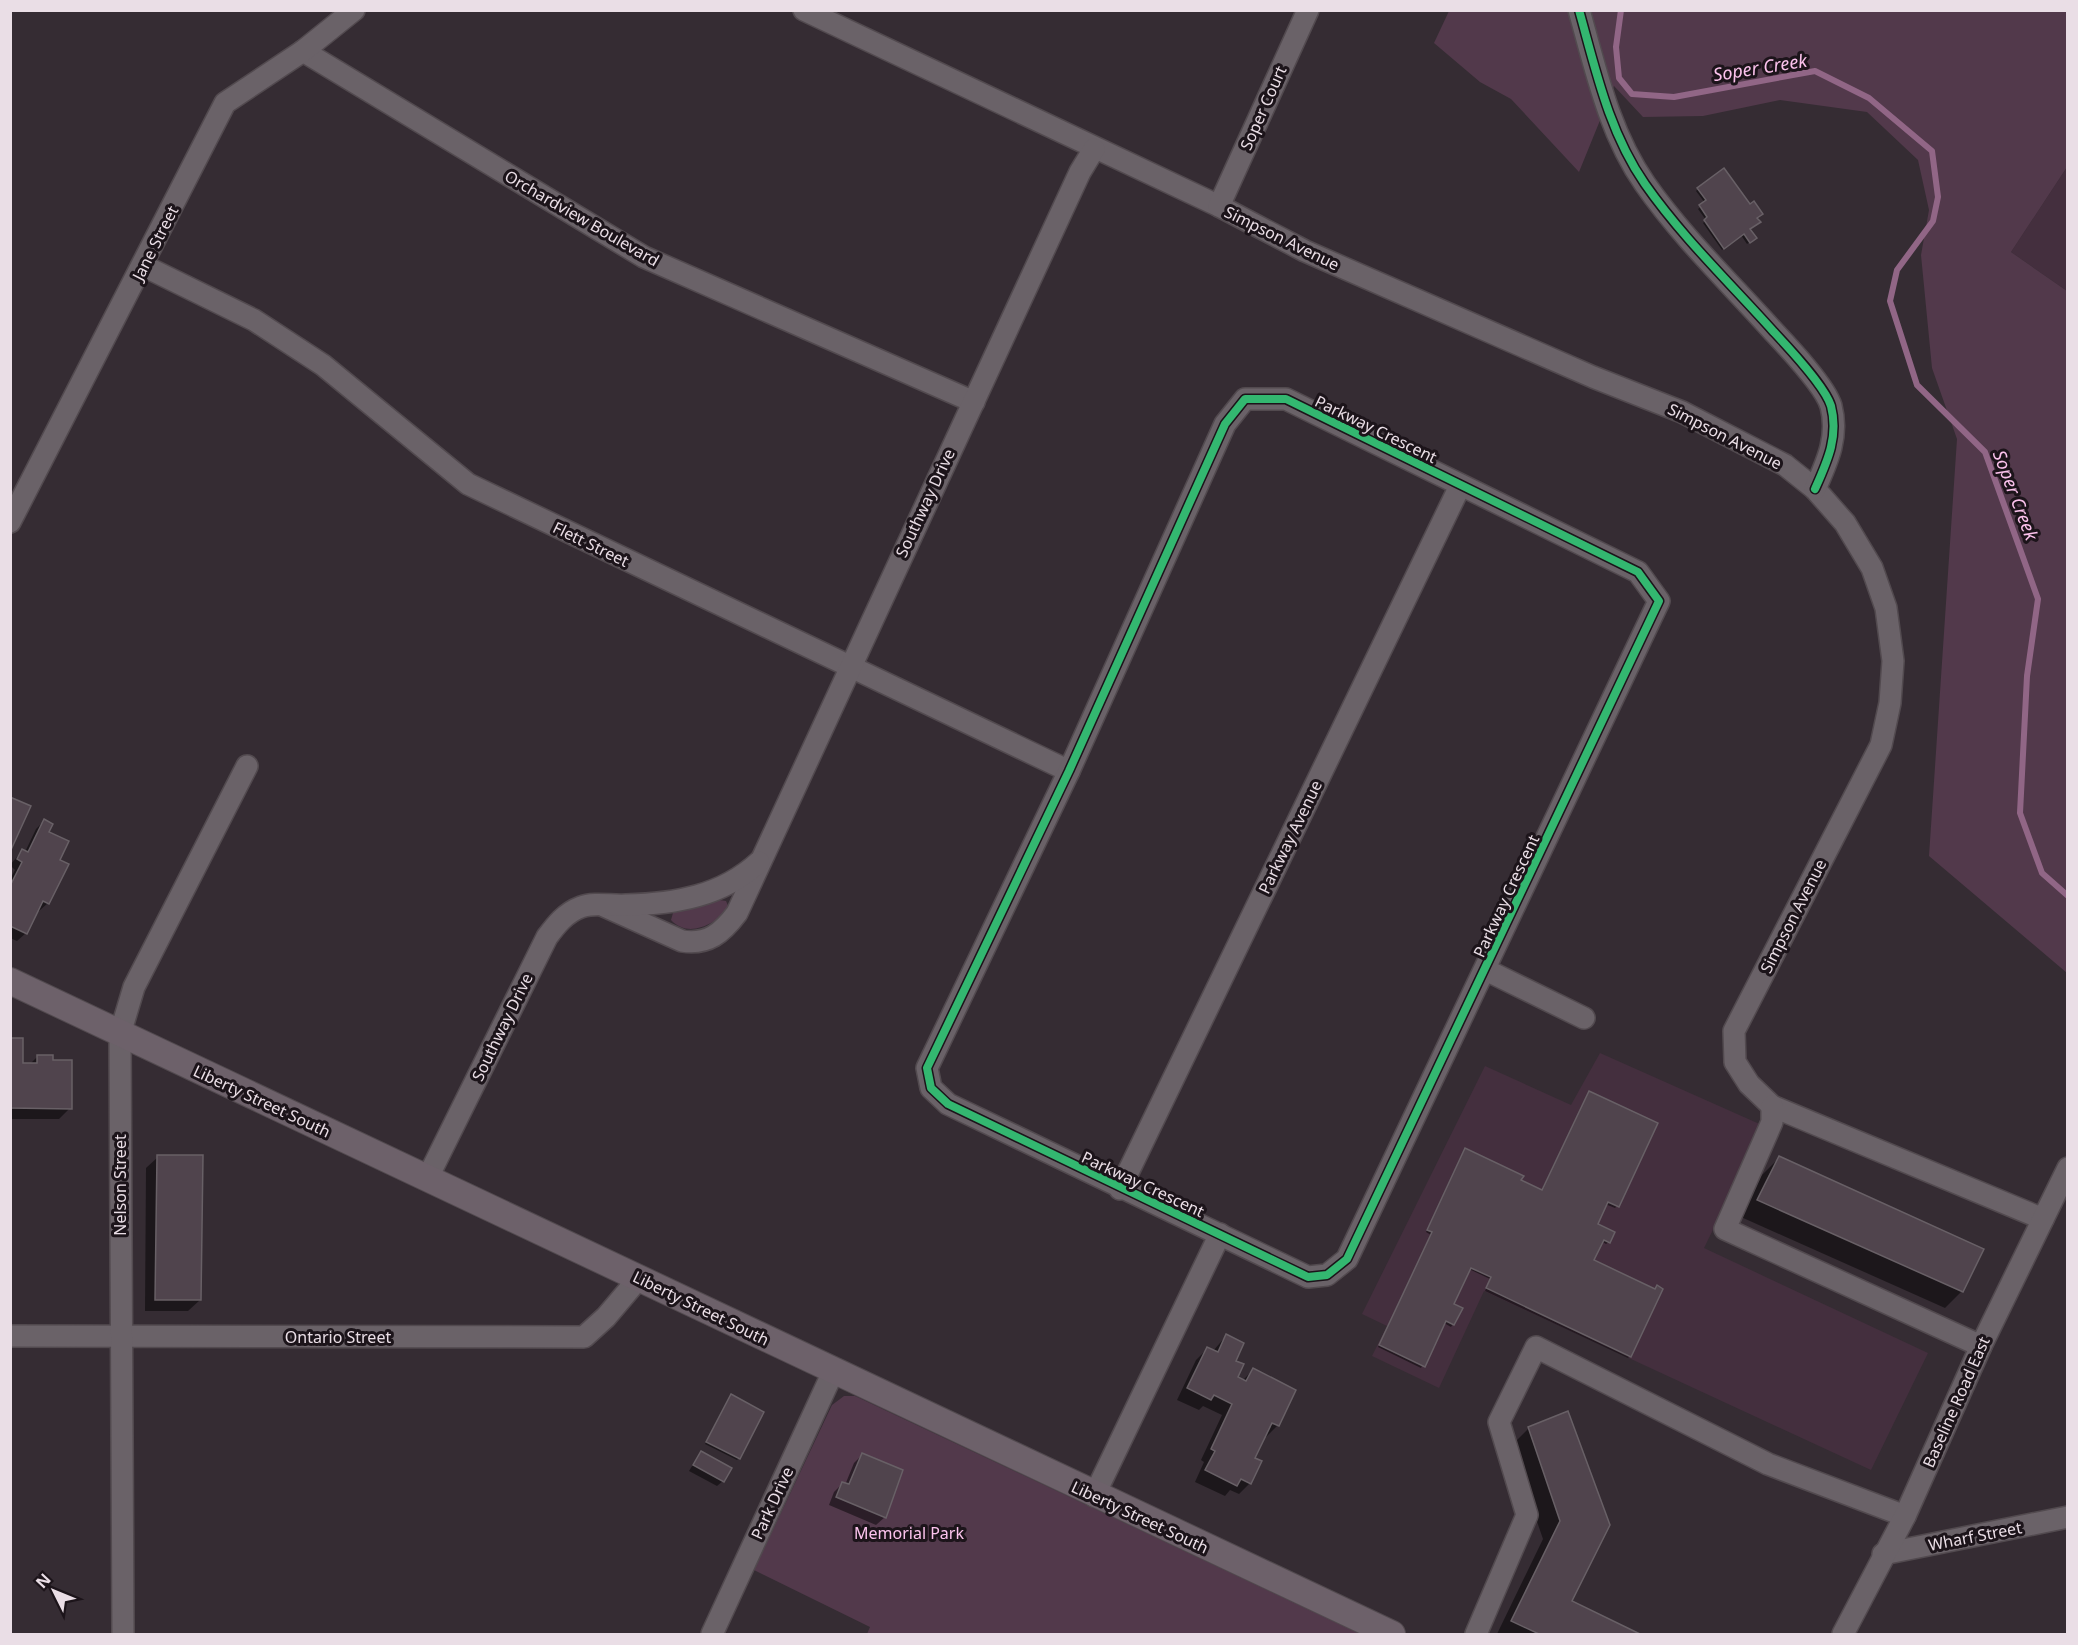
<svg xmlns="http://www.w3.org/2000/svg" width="2078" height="1645" font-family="'Noto Sans',sans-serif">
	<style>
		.built { fill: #442f3e }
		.green { fill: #52394b }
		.shadow { fill: #0007 }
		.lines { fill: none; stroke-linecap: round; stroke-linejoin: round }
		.stream { stroke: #916686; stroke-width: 6 }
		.building { fill: #50444d; stroke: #686066; stroke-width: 1.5 }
		.minor-casing { stroke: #524a4f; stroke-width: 24 }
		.major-casing { stroke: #524a4f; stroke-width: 28 }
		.minor { stroke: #6a6268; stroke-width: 21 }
		.major { stroke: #6d616a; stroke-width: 26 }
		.cycleway-casing { stroke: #1c141a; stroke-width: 11 }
		.cycleway { stroke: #33b770; stroke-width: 8 }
		.labels { text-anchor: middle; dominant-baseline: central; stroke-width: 6; stroke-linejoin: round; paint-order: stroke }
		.street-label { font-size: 16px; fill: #eadee6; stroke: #1c141a }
		.park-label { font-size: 16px; fill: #fcc3ed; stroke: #1c141a }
		.water-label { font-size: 18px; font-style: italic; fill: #fbc2ec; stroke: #1c141a }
	</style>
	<rect width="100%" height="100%" fill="#352c33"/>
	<g class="built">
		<polygon points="2067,167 2067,291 2011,252"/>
		<polygon points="1600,1053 1764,1126 1704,1248 1928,1353 1871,1470 1484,1291 1439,1388 1372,1356 1387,1326 1362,1314 1485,1066 1571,1105"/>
	</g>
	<g class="green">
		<polygon points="1449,11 2067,11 2067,167 2011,252 2067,291 2067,973 1929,856 1957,439 1932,368 1921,255 1929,210 1918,160 1867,112 1780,100 1703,116 1643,117 1614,86 1579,172 1511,99 1480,82 1434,43"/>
		<path d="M 719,900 L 726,901 L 729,908 C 716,924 688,939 671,920 L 673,913 Z"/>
		<polygon points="844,1396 855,1396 1361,1634 867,1634 870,1627 754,1570 832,1405"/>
	</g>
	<g class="shadow">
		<polygon points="1698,189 1755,218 1749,230 1753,240 1747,244 1741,235 1722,250 1703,223 1706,220 1698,209 1705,203 1696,191"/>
		<polygon points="44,821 58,860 48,903 39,911 37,910 26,933 17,941 10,938 10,879 15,870 10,865 22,851 25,852 36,829"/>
		<polygon points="10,1039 22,1065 29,1065 38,1056 70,1108 59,1119 10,1119"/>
		<polygon points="1589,1092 1617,1206 1615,1208 1605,1204 1596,1225 1609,1242 1606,1244 1601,1241 1592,1261 1630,1356 1628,1358 1485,1291 1490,1279 1469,1269 1452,1305 1453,1324 1451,1327 1444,1323 1421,1368 1378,1347 1431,1235 1426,1232 1463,1152 1541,1191"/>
		<polygon points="158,1157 200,1300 188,1311 145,1311 146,1168"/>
		<polygon points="1779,1158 1962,1291 1945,1308 1741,1217 1762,1175"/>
		<polygon points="1226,1336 1236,1378 1242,1381 1253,1370 1278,1425 1266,1437 1264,1436 1253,1459 1250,1483 1239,1494 1230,1490 1225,1496 1195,1482 1204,1462 1201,1460 1222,1415 1203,1406 1199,1410 1177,1400 1196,1360 1208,1348 1213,1351"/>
		<polygon points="729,1398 739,1458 737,1460 705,1444"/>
		<polygon points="1567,1413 1570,1601 1637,1634 1497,1634 1543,1539 1511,1446 1529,1428"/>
		<polygon points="701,1452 723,1481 717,1486 689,1471"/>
		<polygon points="862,1455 885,1517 876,1525 829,1505 834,1492 842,1484 845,1485 854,1463"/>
	</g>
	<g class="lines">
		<polyline class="stream" points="1621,10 1616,47 1619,78 1632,94 1674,97 1815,71 1869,98 1932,151 1938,197 1933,221 1897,270 1890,301 1917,385 1985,452 2038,599 2027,676 2020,813 2042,873 2068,896"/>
	</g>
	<g class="building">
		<polygon points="1724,168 1750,204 1754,201 1763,214 1757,218 1761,222 1750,229 1757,238 1750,243 1744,234 1724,249 1704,220 1707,217 1699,205 1706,200 1697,188"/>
		<polygon points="10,797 31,806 10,852"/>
		<polygon points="44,819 53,824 49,832 69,841 60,860 69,864 49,904 43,901 27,934 10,926 10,886 22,862 17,859 22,849 28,852"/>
		<polygon points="10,1038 23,1038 23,1063 37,1063 37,1055 53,1055 53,1060 72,1060 72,1109 10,1108"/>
		<polygon points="1589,1091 1658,1123 1619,1207 1608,1202 1598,1224 1615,1232 1610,1243 1604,1240 1594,1260 1655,1289 1657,1285 1663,1289 1631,1357 1486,1288 1491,1277 1471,1268 1454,1304 1463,1308 1454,1325 1446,1321 1425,1367 1379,1345 1432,1232 1427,1230 1465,1148 1524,1176 1521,1180 1542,1190"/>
		<polygon points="157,1155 203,1155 201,1300 155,1300"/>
		<polygon points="1779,1156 1984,1249 1963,1292 1757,1200"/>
		<polygon points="1226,1334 1244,1343 1236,1361 1244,1364 1238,1377 1246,1381 1253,1368 1296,1390 1279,1426 1272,1423 1255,1458 1262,1461 1251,1484 1241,1479 1237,1486 1205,1470 1215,1451 1211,1449 1232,1404 1214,1395 1211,1400 1187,1388 1207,1347 1218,1352"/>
		<polygon points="731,1394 764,1412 740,1459 706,1442"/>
		<polygon points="1568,1411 1610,1525 1572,1601 1640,1634 1539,1634 1511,1621 1560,1521 1528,1427"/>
		<polygon points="701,1451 732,1468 724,1482 693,1465"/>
		<polygon points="862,1453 903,1470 886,1518 836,1497 842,1482 849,1484"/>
	</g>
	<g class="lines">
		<defs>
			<g id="minor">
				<polyline points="804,10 1219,206 1305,251 1593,377 1682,412 1785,465 1815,489 1845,523 1872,568 1886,608 1893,661 1890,703 1881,745 1734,1031 1735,1062 1749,1084 1772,1106 2043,1219"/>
				<path d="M 1579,10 C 1596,71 1609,132 1645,184 C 1682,237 1730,283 1773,331 C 1788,347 1825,386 1831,406 C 1839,437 1827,462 1815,489"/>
				<polyline points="303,51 644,257 974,402"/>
				<polyline points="1219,206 1308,10"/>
				<polyline points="144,266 254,320 323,365 468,484 1069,771"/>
				<polygon points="1245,399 1286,399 1638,572 1659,601 1347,1259 1327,1275 1308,1277 948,1104 931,1088 927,1068 1069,771 1225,424"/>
				<polyline points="10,522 225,103 303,51 354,10"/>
				<path d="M 604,906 L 682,941 C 708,945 722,933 737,913 L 1080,172 L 1094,149"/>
				<polyline points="1486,970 1584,1018"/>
				<polyline points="1772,1106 1772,1122 1725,1229 1981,1346"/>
				<path d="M 427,1179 L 547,937 C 556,925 565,913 581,907 C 594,902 612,906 626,905 C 675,904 722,896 759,862"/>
				<polyline points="1120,1189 1460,486"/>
				<polyline points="10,1336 584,1337 606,1317 639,1278"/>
				<polyline points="1094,1496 1220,1234"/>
				<polyline points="1883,1554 2068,1517"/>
				<polyline points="123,1634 120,1034 134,987 247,766"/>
				<polyline points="712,1634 833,1372"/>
				<polyline points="1476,1634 1527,1515 1499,1422 1536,1347 1768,1464 1905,1516"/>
				<polyline points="1843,1634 1905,1516 1981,1346 2068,1168"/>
			</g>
			<polyline id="major" points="10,981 1392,1634"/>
		</defs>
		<use href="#minor" class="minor-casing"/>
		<use href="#major" class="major-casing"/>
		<use href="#minor" class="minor"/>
		<use href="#major" class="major"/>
		<defs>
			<g id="cycleway">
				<path d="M 1579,10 C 1596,71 1609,132 1645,184 C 1682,237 1730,283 1773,331 C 1788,347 1825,386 1831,406 C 1839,437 1827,462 1815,489"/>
				<polygon points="1245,399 1286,399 1638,572 1659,601 1347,1259 1327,1275 1308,1277 948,1104 931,1088 927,1068 1069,771 1225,424"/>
			</g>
		</defs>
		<use href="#cycleway" class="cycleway-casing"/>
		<use href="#cycleway" class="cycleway"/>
	</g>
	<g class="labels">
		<g class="street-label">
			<text transform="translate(1263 108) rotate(-66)">Soper Court</text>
			<text transform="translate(582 218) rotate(30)">Orchardview Boulevard</text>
			<text transform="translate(1282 238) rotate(26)">Simpson Avenue</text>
			<text transform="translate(155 243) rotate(-63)">Jane Street</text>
			<text transform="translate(1376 429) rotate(26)">Parkway Crescent</text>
			<text transform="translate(1725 436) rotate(27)">Simpson Avenue</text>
			<text transform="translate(925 503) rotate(-65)">Southway Drive</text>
			<text transform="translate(591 544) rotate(26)">Flett Street</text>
			<text transform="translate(1290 837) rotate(-64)">Parkway Avenue</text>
			<text transform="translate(1506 896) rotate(-65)">Parkway Crescent</text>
			<text transform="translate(1793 916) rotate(-63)">Simpson Avenue</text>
			<text transform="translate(502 1027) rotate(-64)">Southway Drive</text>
			<text transform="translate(262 1101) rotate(25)">Liberty Street South</text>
			<text transform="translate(1143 1184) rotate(25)">Parkway Crescent</text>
			<text transform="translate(120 1185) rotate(-90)">Nelson Street</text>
			<text transform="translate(701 1308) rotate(26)">Liberty Street South</text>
			<text x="338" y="1337">Ontario Street</text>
			<text transform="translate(1956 1402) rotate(-66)">Baseline Road East</text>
			<text transform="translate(772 1503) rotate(-65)">Park Drive</text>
			<text transform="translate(1140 1517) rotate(25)">Liberty Street South</text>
			<text transform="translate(1975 1536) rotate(-11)">Wharf Street</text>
		</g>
		<g class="park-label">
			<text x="909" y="1533">Memorial Park</text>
		</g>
		<g class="water-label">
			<text transform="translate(1760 67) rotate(-9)">Soper Creek</text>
			<text transform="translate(2016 495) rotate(69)">Soper Creek</text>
		</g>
	</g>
	<rect width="2078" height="1645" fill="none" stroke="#eadee6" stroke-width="24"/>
	<g transform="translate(54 1591) rotate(313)" stroke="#1c141a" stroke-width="4.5" paint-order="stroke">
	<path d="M0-4.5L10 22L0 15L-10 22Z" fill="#eadee6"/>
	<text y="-9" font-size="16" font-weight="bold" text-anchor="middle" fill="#eadee6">N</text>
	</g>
</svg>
